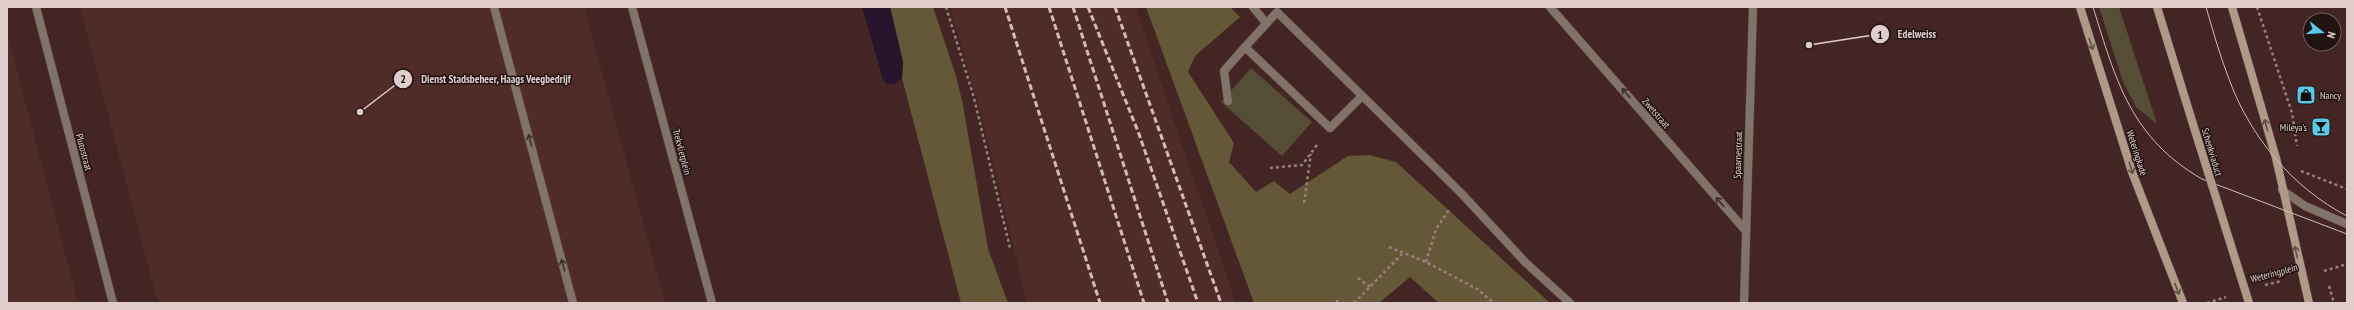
<svg xmlns="http://www.w3.org/2000/svg" width="2354" height="310" font-family="'PT Sans Narrow',sans-serif">
	<style>
		.built { fill: #502c29 }
		.green { fill: #564d36 }
		.forest { fill: #645838 }
		.water { fill: #27142c }
		.lines { fill: none; stroke-linecap: round; stroke-linejoin: round }
		.lane-casing { stroke: #5f4442; stroke-width: 9 }
		.street-casing { stroke: #5f4442; stroke-width: 9 }
		.secondary-casing { stroke: #5f4442; stroke-width: 9 }
		.path { stroke: #98807e; stroke-width: 2.5; stroke-dasharray: 3 3; stroke-linecap: butt }
		.lane { stroke: #817369; stroke-width: 8 }
		.street { stroke: #817369; stroke-width: 8 }
		.secondary { stroke: #af9a8a; stroke-width: 8 }
		.tram { stroke: #d0bcba; stroke-width: 1 }
		.rail { stroke: #d0bcba; stroke-width: 3; stroke-dasharray: 6 3; stroke-linecap: butt }
		.secondary-bridge-casing { stroke: #5f4442; stroke-width: 9; stroke-linecap: butt }
		.secondary-bridge { stroke: #af9a8a; stroke-width: 8 }
		.oneway { stroke: #605048 }
		.oneway2 { stroke: #3d302c }
		.labels { text-anchor: middle; dominant-baseline: central; stroke-width: 3; stroke-linejoin: round; paint-order: stroke }
		.poi-label { font-size: 10px; fill: #e0cdcb; stroke: #201312; text-anchor: start }
		.street-label { font-size: 10px; fill: #e0cdcb; stroke: #201312 }
		.leader { fill: none; stroke: #e0cdcb; stroke-width: 1.5 }
		.callout-dot { fill: #e0cdcb; stroke: #201312; stroke-width: 1.5 }
		.mark-label { font-size: 12px; text-anchor: middle; font-weight: bold; fill: #111 }
		.callout-label { font-size: 11px; text-anchor: middle; font-weight: bold; fill: #e0cdcb; stroke: #201312; stroke-width: 3; stroke-linejoin: round; paint-order: stroke }
	</style>
	<rect width="100%" height="100%" fill="#432624"/>
	<g class="built">
		<polygon points="80,7 584,7 665,303 158,303"/>
		<polygon points="950,7 1135,7 1236,303 1027,303 983,121"/>
		<polygon points="7,33 78,303 7,303"/>
	</g>
	<g class="green">
		<polygon points="2099,7 2119,7 2157,124 2136,107 2123,82"/>
		<polygon points="1251,68 1312,122 1282,156 1221,102"/>
	</g>
	<g class="forest">
		<polygon points="890,7 933,7 956,76 963,105 988,249 1008,303 961,303 902,78 903,62"/>
		<polygon points="1146,7 1230,7 1240,17 1195,56 1188,72 1234,143 1229,162 1256,192 1274,181 1290,194 1348,156 1369,155 1396,162 1550,303 1439,303 1410,277 1379,303 1254,303"/>
	</g>
	<polygon class="water" points="862,7 890,7 903,62 902,78 895,84 887,84 883,80"/>
	<g class="lines">
		<defs>
			<g id="lane">
				<polyline points="494,7 573,303"/>
				<polyline points="2282,190 2305,206 2347,224"/>
			</g>
			<g id="street">
				<polyline points="36,7 113,303"/>
				<polyline points="632,7 712,303"/>
				<polyline points="1253,7 1266,23"/>
				<polyline points="1550,7 1746,231"/>
				<polyline points="1361,97 1330,128 1245,47 1277,12 1461,193 1526,263 1570,303"/>
				<polyline points="1228,101 1224,71 1245,47"/>
				<polyline points="1744,303 1753,7"/>
			</g>
			<g id="secondary">
				<polyline points="2080,7 2132,172 2183,303"/>
				<polyline points="2157,7 2192,121"/>
				<polyline points="2232,7 2276,158 2309,303"/>
			</g>
		</defs>
		<use href="#lane" class="lane-casing"/>
		<use href="#street" class="street-casing"/>
		<use href="#secondary" class="secondary-casing"/>
		<g class="path">
			<polyline points="946,7 974,98 1010,248"/>
			<polyline points="2257,7 2292,113 2297,146"/>
			<polyline points="1270,168 1302,165 1317,145"/>
			<polyline points="2301,171 2347,189"/>
			<polyline points="1304,203 1311,154"/>
			<polyline points="1389,247 1426,262 1477,289 1494,303"/>
			<polyline points="1426,262 1436,229 1449,210"/>
			<polyline points="2324,271 2347,264"/>
			<polyline points="1358,278 1370,287"/>
			<polyline points="2265,285 2282,281"/>
			<polyline points="2329,286 2334,303"/>
			<polyline points="1337,300 1337,303"/>
			<polyline points="1354,303 1402,254"/>
			<polyline points="2207,303 2226,297"/>
		</g>
		<use href="#lane" class="lane"/>
		<use href="#street" class="street"/>
		<use href="#secondary" class="secondary"/>
		<g class="tram">
			<path d="M 2093,7 C 2116,81 2131,138 2202,179 L 2347,234"/>
			<path d="M 2206,7 C 2213,31 2220,56 2229,79 C 2250,137 2293,188 2347,216"/>
		</g>
		<g class="rail">
			<polyline points="1005,7 1100,303"/>
			<polyline points="1049,7 1144,303"/>
			<polyline points="1073,7 1168,303"/>
			<polyline points="1088,7 1139,134 1198,303"/>
			<polyline points="1115,7 1221,303"/>
		</g>
		<defs>
			<polyline id="secondary-bridge" points="2192,121 2249,303"/>
		</defs>
		<use href="#secondary-bridge" class="secondary-bridge-casing"/>
		<use href="#secondary-bridge" class="secondary-bridge"/>
	</g>
	<defs><path id="oneway-shaft" d="M-6 0H5M1.5-3L5.5 0L1.5 3" fill="none" stroke-width="1.6" stroke-linecap="round" stroke-linejoin="round"/></defs>
	<g class="oneway">
		<use href="#oneway-shaft" transform="translate(2091 44) rotate(72)"/>
		<use href="#oneway-shaft" transform="translate(2266 125) rotate(-106)"/>
		<use href="#oneway-shaft" transform="translate(2131 168) rotate(72)"/>
		<use href="#oneway-shaft" transform="translate(2296 252) rotate(-103)"/>
		<use href="#oneway-shaft" transform="translate(2177 289) rotate(69)"/>
	</g>
	<g class="oneway2">
		<use href="#oneway-shaft" transform="translate(1626 93) rotate(-131)"/>
		<use href="#oneway-shaft" transform="translate(530 140) rotate(-105)"/>
		<use href="#oneway-shaft" transform="translate(1720 202) rotate(-131)"/>
		<use href="#oneway-shaft" transform="translate(563 265) rotate(-105)"/>
	</g>
	<defs>
		<symbol id="shop-square" viewBox="-11 -11 22 22"><rect x="-9" y="-9" width="18" height="18" rx="4" fill="#5bc8e6" stroke="#201312"/><path d="M-5-2.5h2.3a2.7 3.5 0 0 1 5.4 0H5L5.5 6h-11ZM-1.5-2.5h3a1.5 2.3 0 0 0-3 0Z" fill="#111"/></symbol>
		<symbol id="bar-square" viewBox="-11 -11 22 22"><rect x="-9" y="-9" width="18" height="18" rx="4" fill="#5bc8e6" stroke="#201312"/><path d="M-6-5H6L.8 .8V4.5H3.5V6h-7V4.5H-.8V.8Z" fill="#111"/></symbol>
	</defs>
	<g fill-rule="evenodd">
		<use href="#shop-square" x="2295" y="84" width="22" height="22"/>
		<use href="#bar-square" x="2310" y="116" width="22" height="22"/>
	</g>
	<g class="labels">
		<g class="poi-label">
			<text x="2320" y="95">Nancy</text>
			<text x="2307" y="127" text-anchor="end">Mileya's</text>
		</g>
		<g class="street-label">
			<text transform="translate(1656 113) rotate(49)">Zwetstraat</text>
			<text transform="translate(84 152) rotate(75)">Plutostraat</text>
			<text transform="translate(682 152) rotate(75)">Trekvlietplein</text>
			<text transform="translate(2212 152) rotate(73)">Schenkviaduct</text>
			<text transform="translate(2137 153) rotate(72)">Weteringkade</text>
			<text transform="translate(1738 155) rotate(-88)">Spaarnestraat</text>
			<text transform="translate(2274 273) rotate(-15)">Weteringplein</text>
		</g>
	</g>
	<path class="leader" d="M1809 45L1880 34M360 112L403 79"/>
	<g class="callout-dot">
		<circle cx="1809" cy="45" r="4"/>
		<circle cx="360" cy="112" r="4"/>
		<circle cx="1880" cy="34" r="10"/>
		<circle cx="403" cy="79" r="10"/>
	</g>
	<g class="mark-label">
		<text x="1880" y="39">1</text>
		<text x="403" y="83">2</text>
	</g>
	<g class="callout-label">
		<text x="1917" y="38">Edelweiss</text>
		<text x="496" y="83">Dienst Stadsbeheer, Haags Veegbedrijf</text>
	</g>
	<rect width="2354" height="310" fill="none" stroke="#e0cdcb" stroke-width="16"/>
	<g transform="translate(2322 32) rotate(107)"><circle r="19" fill="#201312" stroke="#6d5d5c"/>
	<path d="M0-3L7 15L0 10L-7 15Z" fill="#5bc8e6"/>
	<text y="-6" font-size="11" font-weight="bold" text-anchor="middle" fill="#e0cdcb">N</text>
	</g>
</svg>
